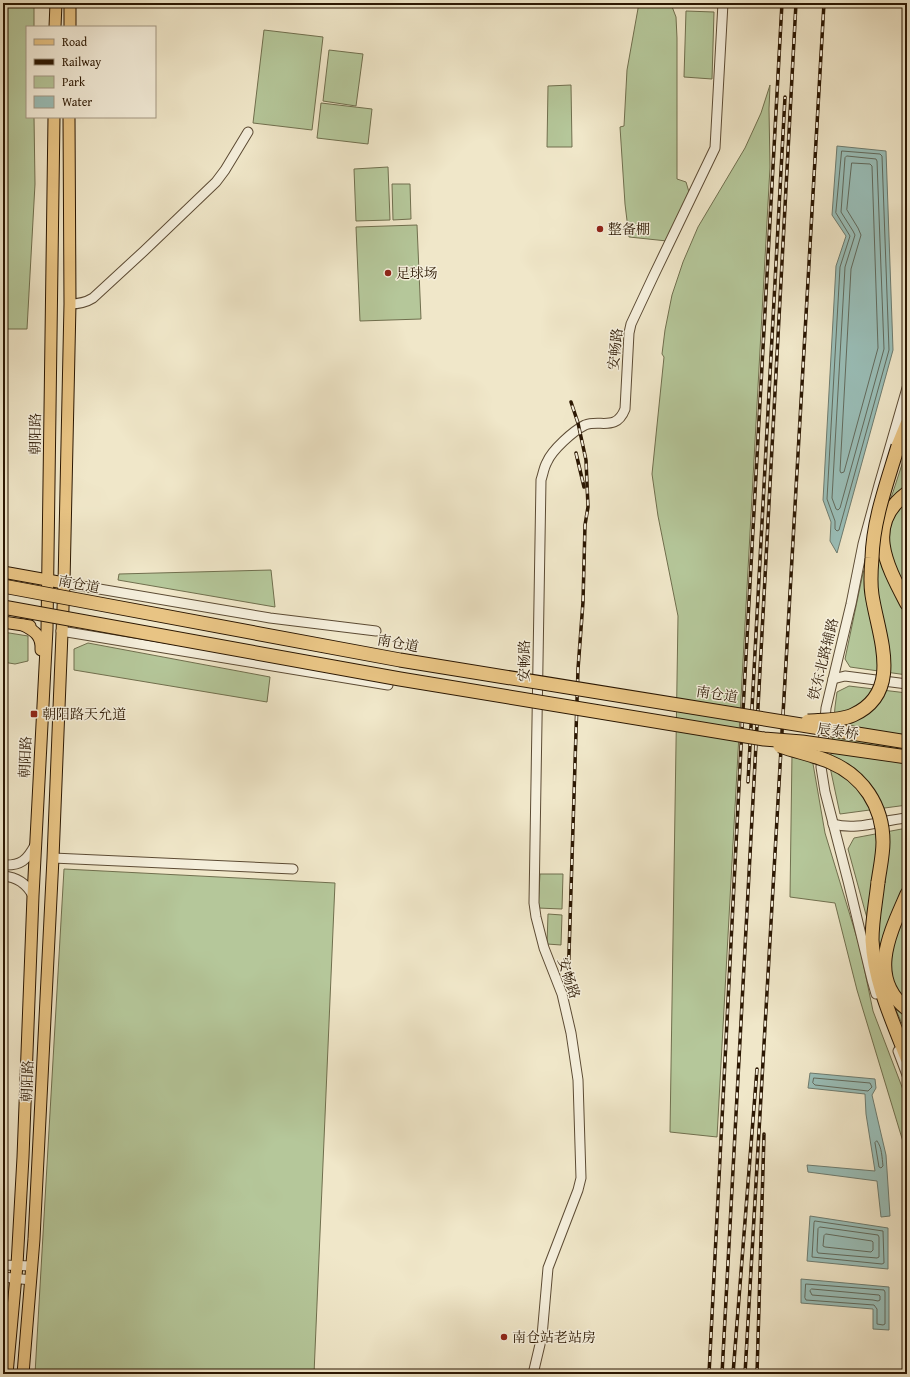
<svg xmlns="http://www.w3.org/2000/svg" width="910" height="1377" font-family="'Gentium Book Plus','Noto Serif SC',serif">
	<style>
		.green { fill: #b5c79a; stroke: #706f4e }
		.water { fill: #9abfb9; stroke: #6e7c70 }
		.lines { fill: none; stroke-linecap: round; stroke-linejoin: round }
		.shore { stroke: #626b5e; stroke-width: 1 }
		.minor-casing { stroke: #5c4b34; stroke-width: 11 }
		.major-casing { stroke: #2b1702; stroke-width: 13 }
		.highway-casing { stroke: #2b1702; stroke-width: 15 }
		.minor { stroke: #f5efdc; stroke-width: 9 }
		.major { stroke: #e8c484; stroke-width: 11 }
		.highway { stroke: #e8c484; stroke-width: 13 }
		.rail-casing { stroke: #2b1702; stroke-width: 3.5 }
		.rail { stroke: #f5efdc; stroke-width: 2; stroke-dasharray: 6; stroke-linecap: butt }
		.highway-bridge-casing { stroke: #2b1702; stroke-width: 15; stroke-linecap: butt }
		.highway-bridge { stroke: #e8c484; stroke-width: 13 }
		.poi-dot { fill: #8f2418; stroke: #f5efdc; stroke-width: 1.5 }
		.labels { text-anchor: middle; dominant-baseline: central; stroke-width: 3; stroke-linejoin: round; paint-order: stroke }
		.poi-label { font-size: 14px; fill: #2b1702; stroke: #f5efdc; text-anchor: start }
		.street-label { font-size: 14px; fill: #2b1702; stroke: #f5efdc }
	</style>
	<rect width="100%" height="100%" fill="#f0e7c9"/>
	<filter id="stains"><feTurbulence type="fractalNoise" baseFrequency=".005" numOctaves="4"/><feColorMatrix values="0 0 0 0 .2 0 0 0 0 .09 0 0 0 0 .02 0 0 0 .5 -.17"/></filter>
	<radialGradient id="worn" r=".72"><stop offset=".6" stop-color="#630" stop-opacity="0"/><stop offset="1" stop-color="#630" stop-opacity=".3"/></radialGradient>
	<g class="green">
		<polygon points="3,3 34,3 34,27 27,27 27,117 34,117 35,184 27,329 3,329"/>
		<polygon points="639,3 667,3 671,4 676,17 677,38 677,179 686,182 689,192 667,241 629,237 625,204 620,127 624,126 627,70"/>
		<polygon points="686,11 714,12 712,79 684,77"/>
		<polygon points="264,30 323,37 312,130 253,123"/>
		<polygon points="329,50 363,54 356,106 323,101"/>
		<polygon points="571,85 572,147 547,147 548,86"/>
		<polygon points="770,85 769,109 770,167 717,1137 670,1132 678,616 658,516 652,474 664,357 662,354 665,330 672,295 683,262 698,227 745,148 761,113"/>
		<polygon points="321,103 372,109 368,144 317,138"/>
		<polygon points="388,167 390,220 356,221 354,169"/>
		<polygon points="392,184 410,184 411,219 393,220"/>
		<polygon points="417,225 421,319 360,321 356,227"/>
		<polygon points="907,449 907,675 850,667 845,659 863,573 893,492"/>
		<polygon points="271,570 275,607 118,580 119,574"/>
		<polygon points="3,632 28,636 28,661 15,664 3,662"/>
		<polygon points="88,643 270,677 267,702 74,670 74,649"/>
		<polygon points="849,686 907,693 907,805 840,814 830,767 835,707 837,692"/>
		<polygon points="792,754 812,758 825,833 860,948 873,1011 907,1100 907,1374 903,1374 904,1145 857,990 835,903 790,897"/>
		<polygon points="907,828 907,1035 889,994 865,911 848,849 854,838"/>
		<polygon points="64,869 335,883 314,1374 35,1374"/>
		<polygon points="540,874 563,874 562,909 538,908"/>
		<polygon points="548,914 562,915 561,945 547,944"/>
	</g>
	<g class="water">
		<polygon points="837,146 886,151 893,350 837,553 830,541 831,522 823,500 836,266 846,236 832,215"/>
		<polygon points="810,1073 875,1079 876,1088 872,1095 886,1155 890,1216 881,1217 877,1181 808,1172 807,1165 875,1171 866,1114 865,1094 808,1088"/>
		<polygon points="810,1216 888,1228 888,1269 807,1261"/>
		<polygon points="801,1279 889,1287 889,1330 873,1329 873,1309 801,1303"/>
	</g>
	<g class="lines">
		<g class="shore">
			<polygon points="842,151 880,154 882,156 889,350 839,530 837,531 835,529 835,521 827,499 840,267 850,236 836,213"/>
			<polygon points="847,156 876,159 877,161 884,349 840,508 838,510 836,509 832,498 845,267 855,235 853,231 841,212 845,158"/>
			<polygon points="852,163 870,164 872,166 878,348 844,472 841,473 840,471 851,269 861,235 858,228 847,210"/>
			<polygon points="814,1078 870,1083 872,1087 868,1091 815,1085 813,1083"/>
			<path d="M 877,1141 C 882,1147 882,1158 883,1166 L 881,1168 L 879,1167 L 875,1143 Z"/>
			<polygon points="815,1221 883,1231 884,1263 882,1264 812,1257 814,1223"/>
			<polygon points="820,1227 878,1235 879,1237 879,1257 877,1258 818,1253 817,1251 818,1229"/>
			<polygon points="826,1234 872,1241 873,1242 873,1250 871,1252 825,1247 823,1246 824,1236"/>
			<polygon points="806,1284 884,1290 885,1292 885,1324 883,1325 877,1324 877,1309 874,1305 806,1300 805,1298"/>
			<polygon points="812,1289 879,1295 880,1296 880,1300 878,1301 873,1300 812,1295 810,1291"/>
		</g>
		<defs>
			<g id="minor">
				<path d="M 70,304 C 79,304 85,303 93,298 L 144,251 L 216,182 L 225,170 L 248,132"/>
				<polyline points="64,583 270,618 376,631"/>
				<polyline points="61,631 388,685"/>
				<polyline points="833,679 845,676 907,684"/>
				<path d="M 833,824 C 857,831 882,820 907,818"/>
				<polyline points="53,858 293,869"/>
				<path d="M 3,865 C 21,866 27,860 35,845"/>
				<path d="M 3,876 C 17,877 27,884 33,896"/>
				<polyline points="876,994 872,980 848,881 825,792 821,767 826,708 851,604 863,544 879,485 907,388"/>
				<polyline points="898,1051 907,1075"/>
				<polyline points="3,1265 32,1266"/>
				<polyline points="3,1277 31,1280"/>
				<path d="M 533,1374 L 542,1336 L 548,1268 L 578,1190 L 581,1178 L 578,1080 L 571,1033 L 562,994 L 544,948 L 536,917 L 534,903 L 541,480 C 543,474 544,467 547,462 C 552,450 573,431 585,425 C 600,419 616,432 625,409 L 629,333 L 631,324 L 653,277 L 715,148 L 723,3"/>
			</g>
			<g id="major">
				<polyline points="55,27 56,3"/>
				<polyline points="70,27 70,3"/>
				<polyline points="3,572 64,583"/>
				<polyline points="3,622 30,626"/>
				<path d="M 23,625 C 35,631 42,636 41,650"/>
				<polyline points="7,1374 17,1265 23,1157 33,896 47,629 54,117"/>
				<polyline points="23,1374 34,1239 53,858 64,583 70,304 69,117"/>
			</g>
			<g id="highway">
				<polyline points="898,446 907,424"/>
				<path d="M 907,493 C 864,525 887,566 907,604"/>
				<path d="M 878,882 C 876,901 872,920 872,940 C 874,981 892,1020 907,1058"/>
				<path d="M 907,894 C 891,931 866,978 907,1009"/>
			</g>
		</defs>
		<use href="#minor" class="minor-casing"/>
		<use href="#major" class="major-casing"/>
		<use href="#highway" class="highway-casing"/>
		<use href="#minor" class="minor"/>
		<use href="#major" class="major"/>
		<use href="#highway" class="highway"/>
		<defs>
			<g id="rail">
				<polyline points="576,453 584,487"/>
				<polyline points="748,782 785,97"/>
				<polyline points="568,985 578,669 583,602 585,525 588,507 586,460 578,423 571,402"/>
				<polyline points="709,1374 741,747 782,3"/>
				<polyline points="722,1374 796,3"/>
				<polyline points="733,1374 757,1069"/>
				<polyline points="745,1374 824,3"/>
				<polyline points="757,1374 764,1134"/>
			</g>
		</defs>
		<use href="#rail" class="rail-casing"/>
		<use href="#rail" class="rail"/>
		<defs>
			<g id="highway-bridge">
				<polyline points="3,586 400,660 907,742"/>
				<polyline points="3,607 400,679 764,739 802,742 907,757"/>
				<path d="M 808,721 C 822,720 840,721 853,715 C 904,692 878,635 872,595 C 870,583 871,570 872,558 C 873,520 887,483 898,446"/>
				<path d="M 780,746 C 797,752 814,755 830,762 C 863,776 883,806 883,842 C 883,855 880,868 878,882"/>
			</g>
		</defs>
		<use href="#highway-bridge" class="highway-bridge-casing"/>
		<use href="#highway-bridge" class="highway-bridge"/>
	</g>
	<g class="poi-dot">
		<circle cx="600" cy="229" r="4"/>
		<circle cx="388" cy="273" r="4"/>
		<rect x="30" y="710" width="8" height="8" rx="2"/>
		<circle cx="504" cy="1337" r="4"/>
	</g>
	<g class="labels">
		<g class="poi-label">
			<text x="608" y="229">整备棚</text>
			<text x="396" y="273">足球场</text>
			<text x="42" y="714">朝阳路天允道</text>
			<text x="512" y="1337">南仓站老站房</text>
		</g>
		<g class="street-label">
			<text transform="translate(615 349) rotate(-84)">安畅路</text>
			<text transform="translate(35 434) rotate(-89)">朝阳路</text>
			<text transform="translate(79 584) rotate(11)">南仓道</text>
			<text transform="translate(398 643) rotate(10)">南仓道</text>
			<text transform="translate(823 659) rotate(-76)">铁东北路辅路</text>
			<text transform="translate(524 661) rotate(-89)">安畅路</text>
			<text transform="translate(717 694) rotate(9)">南仓道</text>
			<text transform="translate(838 731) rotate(8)">辰泰桥</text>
			<text transform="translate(25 757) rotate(-87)">朝阳路</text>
			<text transform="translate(569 978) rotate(72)">安畅路</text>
			<text transform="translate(27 1081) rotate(-87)">朝阳路</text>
		</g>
	</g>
	<rect width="910" height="1377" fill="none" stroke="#f0e7c9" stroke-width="16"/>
	<rect x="4" y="4" width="902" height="1369" fill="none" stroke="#2b1702" stroke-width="2"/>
	<rect x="8" y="8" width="894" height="1361" fill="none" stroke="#2b1702"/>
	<rect x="26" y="26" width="130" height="92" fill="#f5efdc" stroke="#a49985"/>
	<rect x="34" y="39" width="20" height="6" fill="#e8c484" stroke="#a49985"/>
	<text x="62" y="46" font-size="12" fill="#2b1702">Road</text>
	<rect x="34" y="59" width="20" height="6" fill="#2b1702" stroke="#a49985"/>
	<text x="62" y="66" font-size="12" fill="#2b1702">Railway</text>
	<rect x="34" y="76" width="20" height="12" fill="#b5c79a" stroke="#a49985"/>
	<text x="62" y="86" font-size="12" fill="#2b1702">Park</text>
	<rect x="34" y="96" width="20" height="12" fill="#9abfb9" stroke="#a49985"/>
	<text x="62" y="106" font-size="12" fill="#2b1702">Water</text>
	<rect width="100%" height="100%" filter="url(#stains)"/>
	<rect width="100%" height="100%" fill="url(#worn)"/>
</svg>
